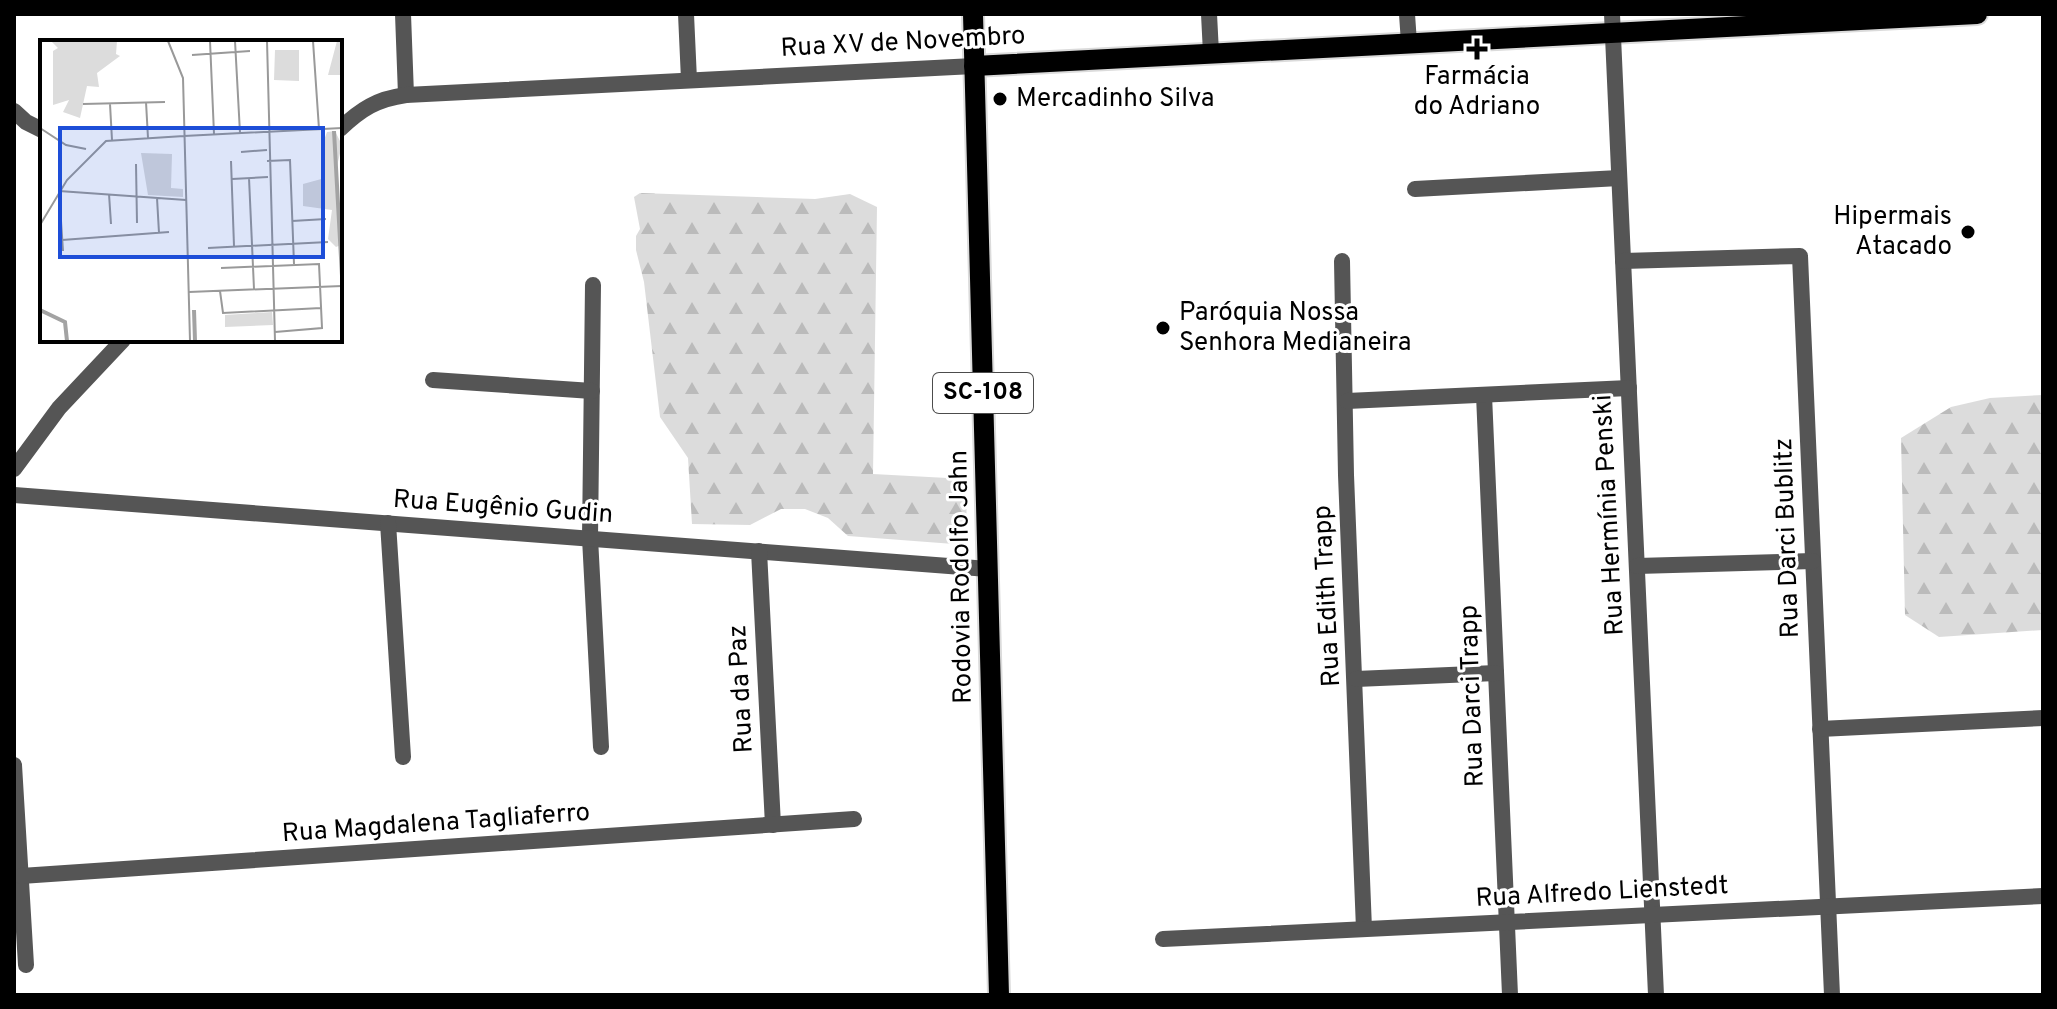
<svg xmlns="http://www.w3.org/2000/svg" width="2057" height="1009" font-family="Overpass,sans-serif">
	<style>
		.forest { fill: url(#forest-firs) }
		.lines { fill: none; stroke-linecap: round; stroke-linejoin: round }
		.primary-casing { stroke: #dbdbdb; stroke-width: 24 }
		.minor { stroke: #555; stroke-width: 16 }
		.tertiary { stroke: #555; stroke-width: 16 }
		.primary { stroke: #000; stroke-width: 20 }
		.poi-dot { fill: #000; stroke: #fff; stroke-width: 3 }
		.labels { text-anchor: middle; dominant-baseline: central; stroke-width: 6; stroke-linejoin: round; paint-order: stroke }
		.shield { fill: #fff; stroke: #4c4c4c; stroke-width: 2 }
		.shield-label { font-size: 24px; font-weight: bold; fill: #000 }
		.street-label { font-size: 26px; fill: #000; stroke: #fff }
		.poi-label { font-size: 26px; fill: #000; stroke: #fff; text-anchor: start }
		.inset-river { fill: none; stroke: #a3a3a3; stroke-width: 4 }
		.inset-road { fill: none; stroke: #999; stroke-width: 2 }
		.view { fill: #1d4ed8; fill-opacity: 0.15; stroke: #1d4ed8; stroke-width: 4 }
		.inset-edge { fill: none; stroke: #000; stroke-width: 4 }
	</style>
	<defs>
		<pattern id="forest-firs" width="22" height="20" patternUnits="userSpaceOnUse" patternTransform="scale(2)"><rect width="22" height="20" fill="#dcdcdc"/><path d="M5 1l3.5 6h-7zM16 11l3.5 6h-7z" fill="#bbb"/></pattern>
	</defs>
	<rect width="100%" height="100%" fill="#fff"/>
	<g class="forest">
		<polygon points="640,193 815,199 850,194 877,207 873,474 966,479 967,545 848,536 828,518 805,509 781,509 750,525 692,524 688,458 660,417 644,282 636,250 636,236 640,229 634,197"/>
		<polygon points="2043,395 2043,630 1939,637 1905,615 1901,438 1951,407 1990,398"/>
	</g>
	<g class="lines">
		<defs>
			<g id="primary">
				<polyline points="973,14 999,995"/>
				<polyline points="974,66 1977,14"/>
			</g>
		</defs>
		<use href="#primary" class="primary-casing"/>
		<g class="minor">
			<polyline points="403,14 406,95"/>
			<polyline points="686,14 689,80"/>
			<polyline points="1209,14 1211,53"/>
			<polyline points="1407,14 1409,43"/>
			<polyline points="1612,14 1656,995"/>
			<polyline points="14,111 26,122 42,130"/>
			<polyline points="1415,189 1619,178"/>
			<polyline points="1342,261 1346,475 1364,929"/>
			<polyline points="1623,261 1800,256 1832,995"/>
			<polyline points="593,285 590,538 601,747"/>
			<polyline points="433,380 592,391"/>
			<polyline points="1484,395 1510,995"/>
			<polyline points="1347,401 1629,388"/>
			<polyline points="14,495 988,569"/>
			<polyline points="388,523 403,757"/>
			<polyline points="759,551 773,825"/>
			<polyline points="1637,566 1813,561"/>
			<polyline points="1356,679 1496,673"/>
			<polyline points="1820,729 2043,718"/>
			<polyline points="14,765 26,965"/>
			<polyline points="21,876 854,819"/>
			<polyline points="1163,939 2043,896"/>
		</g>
		<g class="tertiary">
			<path d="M 340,129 C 361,109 377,99 406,95 L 974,66"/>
			<polyline points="14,469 59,408 123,340"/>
		</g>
		<use href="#primary" class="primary"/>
	</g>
	<g class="poi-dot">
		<path d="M1473 37h8v8h8v8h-8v8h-8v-8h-8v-8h8z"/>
		<circle cx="1000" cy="99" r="8"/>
		<circle cx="1968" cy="232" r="8"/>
		<circle cx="1163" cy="328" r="8"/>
	</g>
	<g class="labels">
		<rect class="shield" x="933" y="373" width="100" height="40" rx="6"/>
		<g class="shield-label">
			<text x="983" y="393">SC-108</text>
		</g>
		<g class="street-label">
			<text transform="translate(903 43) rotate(-3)">Rua XV de Novembro</text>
			<text transform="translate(503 508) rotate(4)">Rua Eugênio Gudin</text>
			<text transform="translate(1610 515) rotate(-93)">Rua Hermínia Penski</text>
			<text transform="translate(1788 538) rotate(-92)">Rua Darci Bublitz</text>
			<text transform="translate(962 577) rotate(-91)">Rodovia Rodolfo Jahn</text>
			<text transform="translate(1328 596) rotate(-93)">Rua Edith Trapp</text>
			<text transform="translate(742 689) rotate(-93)">Rua da Paz</text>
			<text transform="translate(1473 696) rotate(-92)">Rua Darci Trapp</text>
			<text transform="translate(436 824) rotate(-4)">Rua Magdalena Tagliaferro</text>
			<text transform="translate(1602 893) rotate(-3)">Rua Alfredo Lienstedt</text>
		</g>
		<g class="poi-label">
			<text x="1477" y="77" text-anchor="middle">Farmácia<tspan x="1477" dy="30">do Adriano</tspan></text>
			<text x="1016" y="99">Mercadinho Silva</text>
			<text x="1952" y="217" text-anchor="end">Hipermais<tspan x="1952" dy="30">Atacado</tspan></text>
			<text x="1179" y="313">Paróquia Nossa<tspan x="1179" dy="30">Senhora Medianeira</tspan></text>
		</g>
	</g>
	<g transform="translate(40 40)">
		<rect width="302" height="302" fill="#fff"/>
		<path d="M 11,1 L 77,1 L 76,14 L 80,16 L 57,33 L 59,47 L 47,46 L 40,78 L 23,72 L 29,60 L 13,65 L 13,11 L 18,8 ZM 297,1 L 302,1 L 302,35 L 288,35 ZM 295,91 L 302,105 L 297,126 L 301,205 L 296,207 L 288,199 L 292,170 L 263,166 L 263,144 L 285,138 L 283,103 L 287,92 ZM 101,113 L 132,114 L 131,148 L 143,149 L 143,157 L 108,155 Z" fill="#dcdcdc"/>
		<path d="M 235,10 L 259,10 L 259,41 L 234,40 ZM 232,272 L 233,285 L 185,287 L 185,275 Z" fill="#dcdcdc"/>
		<path class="inset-river" d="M 294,91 L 302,236M 0,270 L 25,282 L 27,301M 154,270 L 155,301"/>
		<path class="inset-road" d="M 128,1 L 143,38 L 150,301M 170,1 L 174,94M 195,1 L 200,93M 227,1 L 235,301M 273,1 L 279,89M 152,15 L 210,11M 106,62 L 108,98M 43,64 L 125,62M 70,64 L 72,100M 0,88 L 26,105 L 46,109M 144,96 L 302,88M 201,112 L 227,110M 191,121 L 194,206M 227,121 L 250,120 L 254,224M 96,124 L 97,183M 209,138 L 214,249M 192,139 L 228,137M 19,151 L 146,160M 19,151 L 23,211M 69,154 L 71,184M 117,158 L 119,193M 252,181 L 286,179M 0,185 L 27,140 L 66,101 L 144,96M 22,200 L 129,192M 168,208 L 288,202M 181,228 L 279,224 L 282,288 L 235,292M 180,251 L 183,273 L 281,268M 149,252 L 302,246"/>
		<path class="view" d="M 20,88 L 283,88 L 283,217 L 20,217 Z"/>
		<rect width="302" height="302" class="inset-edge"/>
	</g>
	<rect width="2057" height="1009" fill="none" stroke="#000000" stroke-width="32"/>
</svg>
